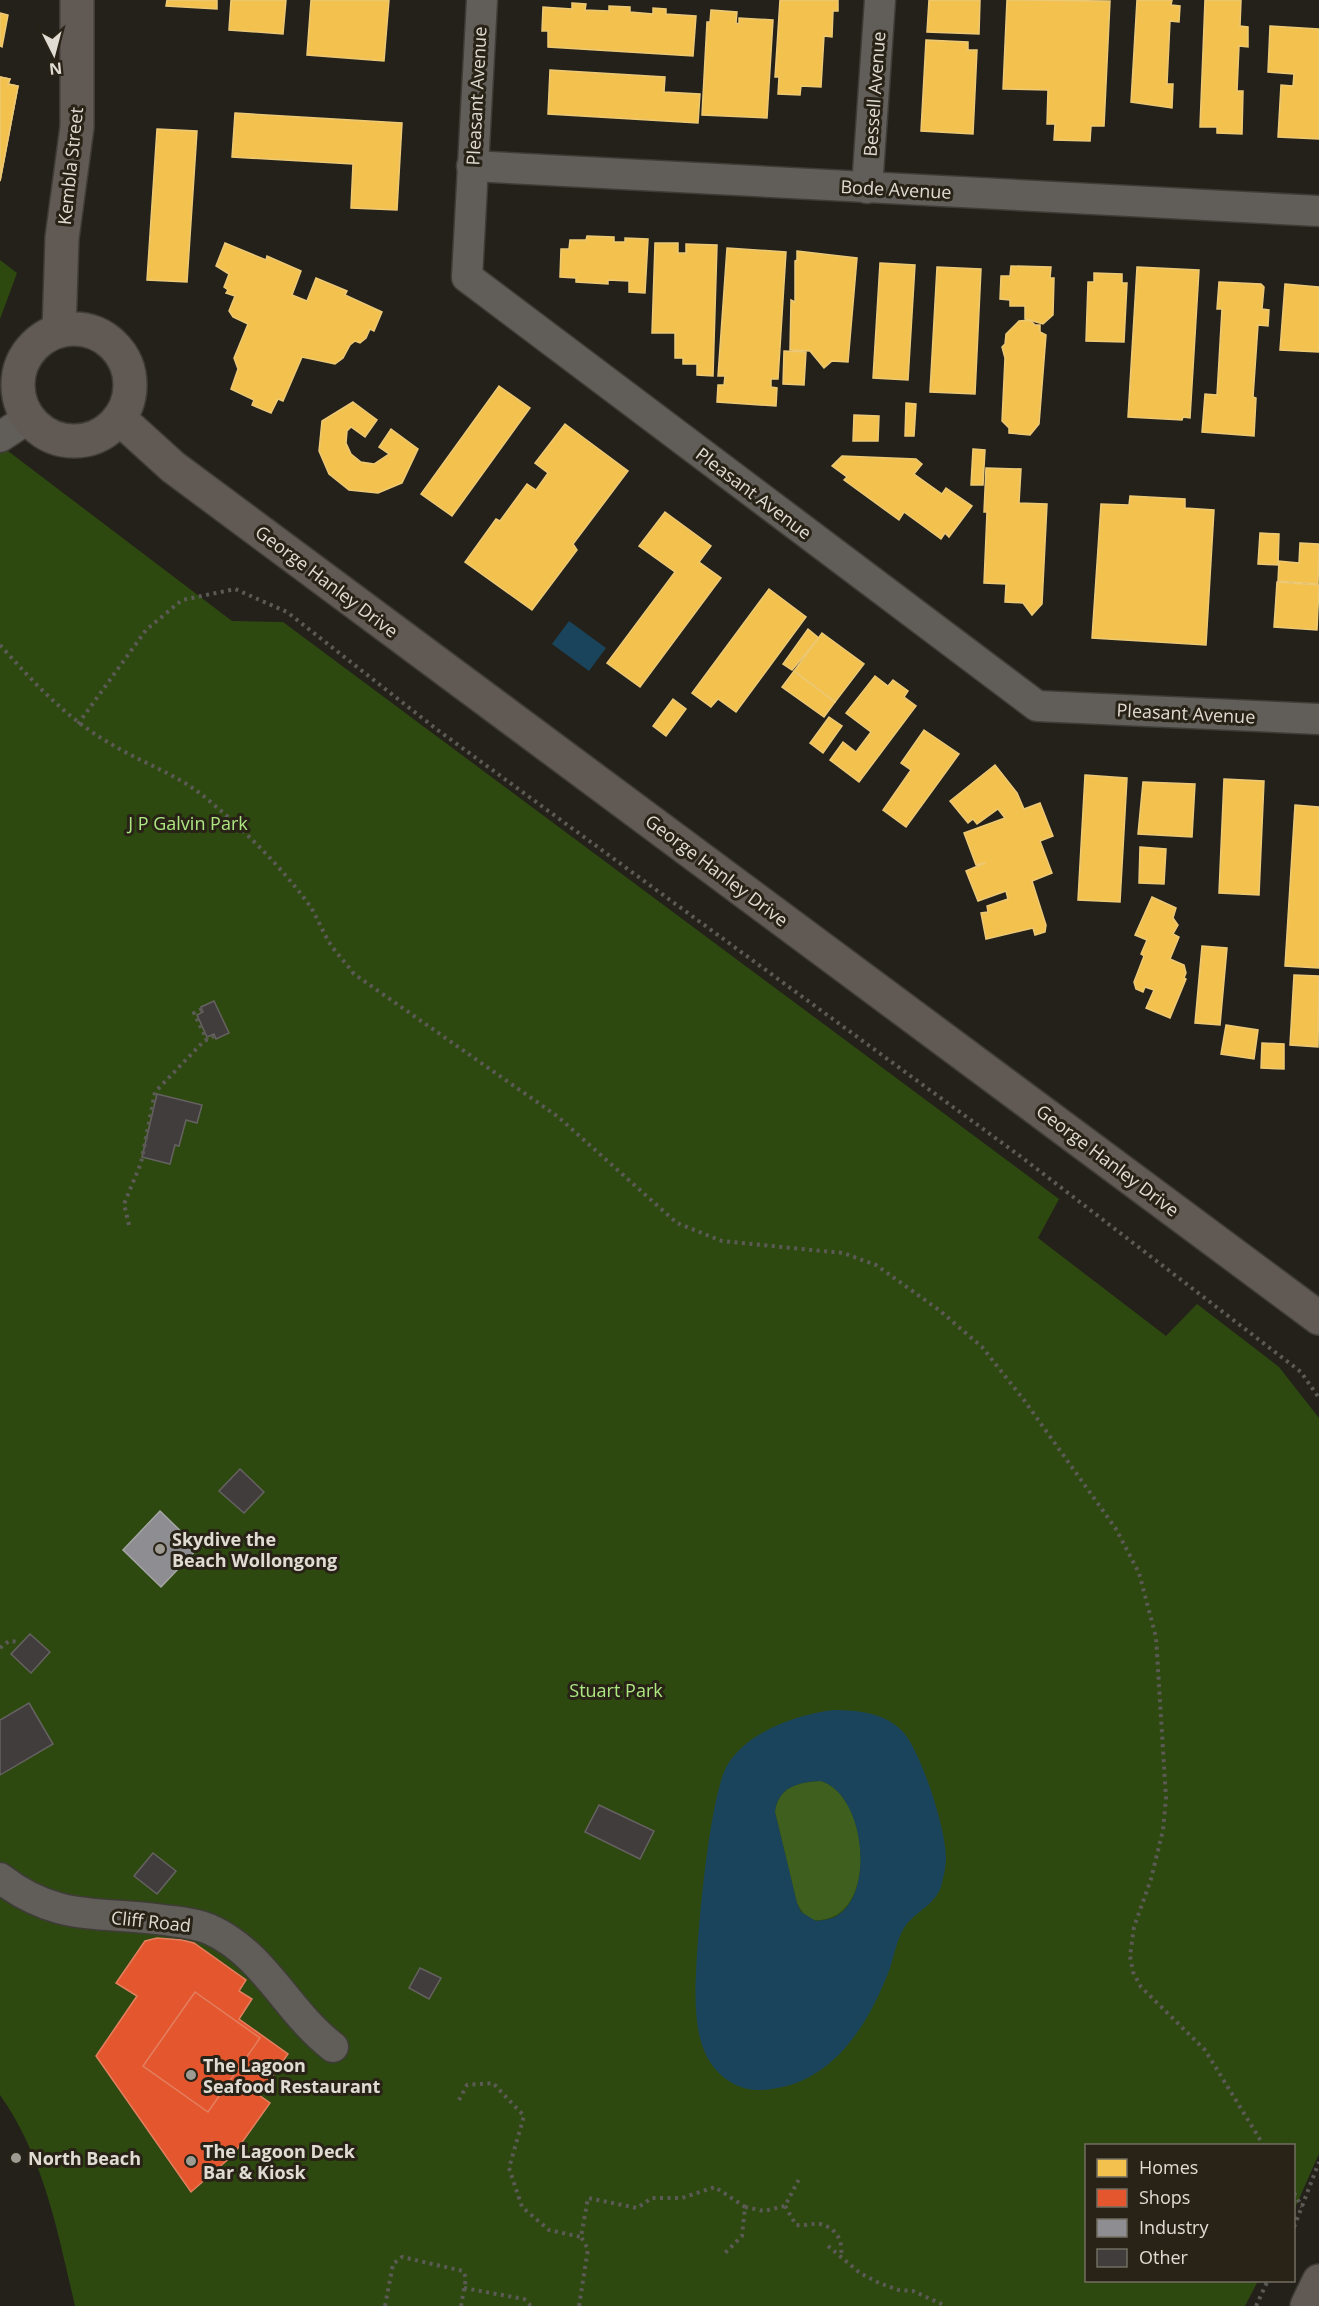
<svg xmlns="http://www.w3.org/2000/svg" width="1319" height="2306" font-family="'Open Sans',sans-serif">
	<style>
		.green { fill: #2d4910 }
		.forest { fill: #3e5f1d }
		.water { fill: #1a435c; fill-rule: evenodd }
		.homes { fill: #f2c14e; stroke: #edc976; stroke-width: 1.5 }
		.shops { fill: #e4572e; stroke: #e37f60; stroke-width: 1.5 }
		.industry { fill: #8d8d92; stroke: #a6a5a6; stroke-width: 1.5 }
		.building { fill: #413d3c; stroke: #676262; stroke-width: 1.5 }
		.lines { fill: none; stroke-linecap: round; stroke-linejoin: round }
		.minor-casing { stroke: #3f3c37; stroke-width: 33 }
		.secondary-casing { stroke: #3f3c37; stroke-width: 36 }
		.path { stroke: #5c5a55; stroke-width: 4; stroke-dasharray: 3 4.5; stroke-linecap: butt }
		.minor { stroke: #615e59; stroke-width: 30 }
		.secondary { stroke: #605954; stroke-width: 33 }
		.poi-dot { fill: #9e9b93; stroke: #282316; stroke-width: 2 }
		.labels { text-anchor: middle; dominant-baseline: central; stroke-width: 6; stroke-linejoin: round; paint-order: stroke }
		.street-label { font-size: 18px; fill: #e0dcd4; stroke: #282316 }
		.park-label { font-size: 18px; fill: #ade782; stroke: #282316 }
		.poi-label { font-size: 18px; font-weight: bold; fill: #e0dcd4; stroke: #282316; text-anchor: start }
	</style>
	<rect width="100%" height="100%" fill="#24211a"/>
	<g class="green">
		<polygon points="0,260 17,273 0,319"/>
		<path d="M 0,445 L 232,621 L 283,622 L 1059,1199 L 1038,1238 L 1166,1336 L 1197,1304 L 1279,1367 L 1319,1418 L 1319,2154 L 1294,2210 L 1294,2146 L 1086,2146 L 1086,2280 L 1258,2281 L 1245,2306 L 75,2306 C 58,2233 44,2157 0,2095 Z"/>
	</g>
	<path class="forest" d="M 821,1781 C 869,1796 879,1914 821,1920 C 809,1922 802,1913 797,1903 L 775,1812 C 778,1787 798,1782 821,1781 Z"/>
	<g class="water">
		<polygon points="569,621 606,648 589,671 552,644"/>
		<path d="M 833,1710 C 858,1710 887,1713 904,1733 C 922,1755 946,1829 946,1858 C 946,1865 944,1875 942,1883 C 937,1905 916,1910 904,1928 C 896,1941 894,1957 889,1971 C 866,2029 829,2089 758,2090 C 734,2090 712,2072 704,2050 C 699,2038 697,2024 696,2010 C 693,1970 708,1795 728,1764 C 749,1731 796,1715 833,1710 ZM 821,1781 C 863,1794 874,1885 842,1912 C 835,1919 825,1920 816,1921 L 801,1912 L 797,1903 L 775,1812 C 778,1787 798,1782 821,1781 Z"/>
	</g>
	<g class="homes">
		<polygon points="167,0 217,0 217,9 166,6"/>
		<polygon points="231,0 286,0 283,34 229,30"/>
		<polygon points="311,0 389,0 384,61 307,55"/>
		<polygon points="780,0 838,0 838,11 833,11 832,37 824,36 821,87 801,86 800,95 778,94 779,77 775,77"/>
		<polygon points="929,0 980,0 979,34 927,32"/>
		<polygon points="1007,0 1110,1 1104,126 1091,126 1090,141 1054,140 1055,124 1047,124 1048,90 1003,89"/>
		<polygon points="1137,0 1172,0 1171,5 1180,6 1179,22 1170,21 1167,84 1173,84 1172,108 1131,102"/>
		<polygon points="1205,0 1241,0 1240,26 1248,27 1248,47 1239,46 1237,91 1243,91 1242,134 1217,133 1217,127 1200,127"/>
		<polygon points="572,3 586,4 585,10 609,11 609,6 630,7 630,12 653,14 653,8 666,9 666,14 696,16 693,56 548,47 548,31 542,31 543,7 572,9"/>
		<polygon points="711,10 737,12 736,23 739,24 739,18 773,20 767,118 702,115 707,22 710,22"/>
		<polygon points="0,13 8,15 2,47 0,46"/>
		<polygon points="1270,26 1319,29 1319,139 1278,137 1281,85 1293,86 1294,74 1268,72"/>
		<polygon points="926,40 968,42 968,50 977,50 973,134 921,131"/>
		<polygon points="550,70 665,77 664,92 700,94 698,123 548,114"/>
		<polygon points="0,77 10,79 8,84 18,86 0,181"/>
		<polygon points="0,77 10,79 8,84 18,86 0,181"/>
		<polygon points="235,113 402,123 397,210 351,208 353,164 232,157"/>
		<polygon points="157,129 197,131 187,282 147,280"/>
		<polygon points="587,236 614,237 614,242 625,242 625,238 648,239 645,293 629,292 629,281 608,280 608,284 576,282 576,278 560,277 561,249 569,249 570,240 586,240"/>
		<polygon points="225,243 266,260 267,256 301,271 292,295 307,301 316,278 347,291 345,295 382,312 374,331 370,329 366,338 360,343 355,341 350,345 343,358 335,364 302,357 283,401 278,399 271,413 252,405 254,400 231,389 238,369 234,358 248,324 233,317 229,311 235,296 226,293 228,290 224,287 229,274 216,266"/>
		<polygon points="655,243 678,243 678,253 686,253 686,244 717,245 713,376 697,375 697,364 683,364 683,358 675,358 675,333 652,333"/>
		<polygon points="727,248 786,252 778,379 771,379 771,387 777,388 776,406 717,402 718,385 724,385 725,376 718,376"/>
		<polygon points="797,251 857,258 848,362 832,361 824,368 810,351 790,350 791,300 795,302 795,261 797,260"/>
		<polygon points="880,263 915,265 908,380 873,378"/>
		<polygon points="1011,266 1051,267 1050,278 1054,278 1053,315 1043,324 1025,319 1025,306 1010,306 1010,300 1000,299 1001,276 1010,276"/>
		<polygon points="937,267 981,269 975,394 930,392"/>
		<polygon points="1137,267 1199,270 1190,418 1183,417 1182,420 1128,417"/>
		<polygon points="1094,273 1122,274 1122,283 1127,283 1124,342 1086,341 1088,282 1094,282"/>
		<polygon points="1219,282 1261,284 1264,287 1262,309 1269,310 1268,326 1258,325 1253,397 1256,398 1254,436 1202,432 1205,394 1217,395 1222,309 1217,309"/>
		<polygon points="1285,284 1319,287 1319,352 1280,350"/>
		<polygon points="1030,320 1035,325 1040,325 1040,332 1046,335 1039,424 1030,435 1009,433 1009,428 1002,421 1005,358 1002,347 1005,344 1006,334 1019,321"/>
		<polygon points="784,351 806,352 804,385 783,384"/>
		<polygon points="499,386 530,408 452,516 421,494"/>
		<polygon points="353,402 377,420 365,437 351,427 347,431 346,443 351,454 361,462 374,464 389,454 379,447 391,429 418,449 402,483 378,493 349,490 329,474 319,451 322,421"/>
		<polygon points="906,403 916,404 914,436 905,436"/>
		<polygon points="854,415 879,416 878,441 853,441"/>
		<polygon points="565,424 628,471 573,544 577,550 532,610 465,562 496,519 500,521 527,484 536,490 548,473 535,463"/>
		<polygon points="973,449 985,450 983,485 971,485"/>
		<polygon points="842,456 916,459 922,464 914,474 942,494 946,488 972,506 949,537 945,533 941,539 904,512 899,520 844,480 847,477 832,466"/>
		<polygon points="986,468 1021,469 1019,503 1047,504 1042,604 1032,615 1023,603 1005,602 1006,584 984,583 987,512 984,512"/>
		<polygon points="1130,496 1185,499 1185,508 1214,510 1206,645 1092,638 1101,504 1129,505"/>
		<polygon points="665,512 711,546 699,562 721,578 640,687 607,663 675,572 639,546"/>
		<polygon points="1260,533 1279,534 1278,565 1258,564"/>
		<polygon points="1300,543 1319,544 1318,584 1278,581 1279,561 1299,563"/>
		<polygon points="1277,582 1319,585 1317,630 1274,627"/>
		<polygon points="769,589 806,617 736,712 718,699 711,707 692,693"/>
		<polygon points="808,629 819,638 792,670 783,664"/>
		<polygon points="822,633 864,664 835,702 794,671"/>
		<polygon points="794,671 835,702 824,717 782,687"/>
		<polygon points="875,676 888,686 893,680 908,691 904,697 916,706 859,782 830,760 843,742 856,752 871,732 846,713"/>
		<polygon points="673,699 686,709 666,736 653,726"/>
		<polygon points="829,717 842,726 823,753 810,743"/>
		<polygon points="924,730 959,754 906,827 883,810 911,770 901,763"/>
		<polygon points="995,765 1017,793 1024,809 1040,803 1053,836 1040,841 1052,873 1032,881 1046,925 1045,932 1035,935 1033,928 986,939 981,913 988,912 987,906 1008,899 1006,891 978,901 966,871 985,863 976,865 964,833 1005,818 998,809 977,824 973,819 968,823 950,801"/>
		<polygon points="1085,775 1127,778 1120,902 1078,900"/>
		<polygon points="1224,779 1264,781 1259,895 1219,893"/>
		<polygon points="1143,782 1195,784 1192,837 1138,834"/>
		<polygon points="1295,805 1319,807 1319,968 1285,966"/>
		<polygon points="1140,847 1166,849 1164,884 1139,883"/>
		<polygon points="1152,897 1176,908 1173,918 1178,925 1173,934 1179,937 1170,959 1184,965 1186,973 1184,978 1186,979 1170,1018 1146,1008 1154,990 1145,987 1143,992 1136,989 1134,982 1144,956 1141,954 1147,940 1135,935"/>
		<polygon points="1202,946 1227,948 1220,1025 1195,1023"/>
		<polygon points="1294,975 1319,976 1318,1047 1290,1045"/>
		<polygon points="1226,1025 1258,1030 1254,1059 1221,1054"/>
		<polygon points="1262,1043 1284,1044 1284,1069 1261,1068"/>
	</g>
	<g class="shops">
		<polygon points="157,1938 182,1940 194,1943 246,1980 239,1991 252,1999 239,2019 288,2054 259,2095 270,2103 233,2155 191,2192 96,2056 137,1996 116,1983 145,1941"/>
		<polygon points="195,1992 260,2038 208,2112 143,2066"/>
	</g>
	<polygon class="industry" points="160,1511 198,1548 161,1587 123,1550"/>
	<g class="building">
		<polygon points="214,1001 229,1033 216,1039 214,1034 207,1037 197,1015 203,1012 201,1007"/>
		<polygon points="157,1094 202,1105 197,1123 186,1120 179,1146 175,1145 170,1164 142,1157"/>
		<polygon points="240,1469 264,1492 244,1513 219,1491"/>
		<polygon points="30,1634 50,1652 31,1673 11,1654"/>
		<polygon points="29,1703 53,1744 0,1775 0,1720"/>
		<polygon points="599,1805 654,1831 640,1859 585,1832"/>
		<polygon points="153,1853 176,1871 157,1894 134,1876"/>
		<polygon points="420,1968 441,1978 429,1999 409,1988"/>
	</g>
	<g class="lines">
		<defs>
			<g id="minor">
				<polyline points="482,0 467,277 1037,706 1319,719"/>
				<polyline points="472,166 1319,211"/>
				<polyline points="867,188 880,0"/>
				<polyline points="0,437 29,418"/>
				<path d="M 0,1878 C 57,1922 98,1911 164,1920 C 179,1922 195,1923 209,1929 C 265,1954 286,2011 333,2047"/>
			</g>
			<g id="secondary">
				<circle cx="74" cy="385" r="56"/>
				<polyline points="59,331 62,238 77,127 77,0"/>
				<polyline points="119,418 173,467 1319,1318"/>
				<polyline points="1307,2306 1319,2281"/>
			</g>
		</defs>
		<use href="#minor" class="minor-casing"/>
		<use href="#secondary" class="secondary-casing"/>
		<g class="path">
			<path d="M 0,645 C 34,683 66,718 111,744 C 142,763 177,774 206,798 C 244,830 280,865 310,906 C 317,917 322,930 329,942 C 336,953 346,963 354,974 L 557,1116 L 677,1223 L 722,1241 L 843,1253 L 876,1265 L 939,1310 L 982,1347 L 1024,1400 L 1116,1529 L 1139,1573 L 1156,1637 L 1166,1798 L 1163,1830 L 1151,1879 L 1134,1927 L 1130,1956 L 1133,1972 L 1141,1987 L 1205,2050 L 1264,2146"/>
			<polyline points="78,724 146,630 182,600 235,589 287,612 435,728 1020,1156 1301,1372 1319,1398"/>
			<polyline points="202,1009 194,1013 207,1040"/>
			<polyline points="129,1225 124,1204 141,1163 155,1092 204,1041 215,1036"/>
			<polyline points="0,1648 9,1641 20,1642"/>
			<polyline points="459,2100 467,2085 493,2083 524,2116 509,2168 522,2207 549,2230 581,2237 588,2198 637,2208 652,2198 682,2198 715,2187 745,2207 742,2236 725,2253"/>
			<polyline points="1294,2193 1302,2207"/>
			<path d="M 785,2206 L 796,2225 C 804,2226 813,2223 820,2224 C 837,2228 843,2241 841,2256"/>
			<polyline points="745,2207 764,2211 785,2206 799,2179"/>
			<polyline points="1294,2227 1319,2162"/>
			<polyline points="828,2246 860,2273 879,2283 899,2290 913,2291 946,2306"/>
			<polyline points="464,2288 524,2299 531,2306"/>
			<polyline points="385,2306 393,2264 402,2257 463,2271 466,2278 461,2306"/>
			<polyline points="579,2306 588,2249 581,2237"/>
			<polyline points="1256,2306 1268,2280"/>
		</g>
		<use href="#minor" class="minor"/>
		<use href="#secondary" class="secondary"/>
	</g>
	<g class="poi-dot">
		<circle cx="160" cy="1549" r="6"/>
		<circle cx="191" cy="2075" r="6"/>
		<circle cx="16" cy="2158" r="6"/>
		<circle cx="191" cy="2161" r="6"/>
	</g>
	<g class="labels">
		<g class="street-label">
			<text transform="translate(874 94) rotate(-86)">Bessell Avenue</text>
			<text transform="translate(476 96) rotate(-87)">Pleasant Avenue</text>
			<text transform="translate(70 166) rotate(-84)">Kembla Street</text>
			<text transform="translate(896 189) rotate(3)">Bode Avenue</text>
			<text transform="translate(754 493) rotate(37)">Pleasant Avenue</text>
			<text transform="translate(327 581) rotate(37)">George Hanley Drive</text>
			<text transform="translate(1186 713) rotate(3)">Pleasant Avenue</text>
			<text transform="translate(717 870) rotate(37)">George Hanley Drive</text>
			<text transform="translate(1108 1160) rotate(37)">George Hanley Drive</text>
			<text transform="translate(151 1921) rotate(6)">Cliff Road</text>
		</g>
		<g class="park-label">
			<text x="188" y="823">J P Galvin Park</text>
			<text x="616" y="1690">Stuart Park</text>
		</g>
		<g class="poi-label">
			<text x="172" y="1539">Skydive the<tspan x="172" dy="21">Beach Wollongong</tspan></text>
			<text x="203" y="2065">The Lagoon<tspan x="203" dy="21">Seafood Restaurant</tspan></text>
			<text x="203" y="2151">The Lagoon Deck<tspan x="203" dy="21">Bar &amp; Kiosk</tspan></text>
			<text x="28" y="2158">North Beach</text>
		</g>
	</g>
	<rect x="1085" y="2144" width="210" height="138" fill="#282316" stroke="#726d62" stroke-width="1.5"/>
	<rect x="1097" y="2159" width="30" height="18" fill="#f2c14e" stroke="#726d62" stroke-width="1.5"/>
	<text x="1139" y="2174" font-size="18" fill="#e0dcd4">Homes</text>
	<rect x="1097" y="2189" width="30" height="18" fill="#e4572e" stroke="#726d62" stroke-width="1.5"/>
	<text x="1139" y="2204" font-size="18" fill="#e0dcd4">Shops</text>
	<rect x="1097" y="2219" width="30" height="18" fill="#8d8d92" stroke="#726d62" stroke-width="1.5"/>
	<text x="1139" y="2234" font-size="18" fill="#e0dcd4">Industry</text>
	<rect x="1097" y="2249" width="30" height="18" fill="#413d3c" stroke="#726d62" stroke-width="1.5"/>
	<text x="1139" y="2264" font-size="18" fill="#e0dcd4">Other</text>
	<g transform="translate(54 54) rotate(174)" stroke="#282316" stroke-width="4.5" paint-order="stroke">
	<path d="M0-4.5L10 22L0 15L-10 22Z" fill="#e0dcd4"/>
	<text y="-9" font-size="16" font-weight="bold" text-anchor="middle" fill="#e0dcd4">N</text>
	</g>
</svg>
